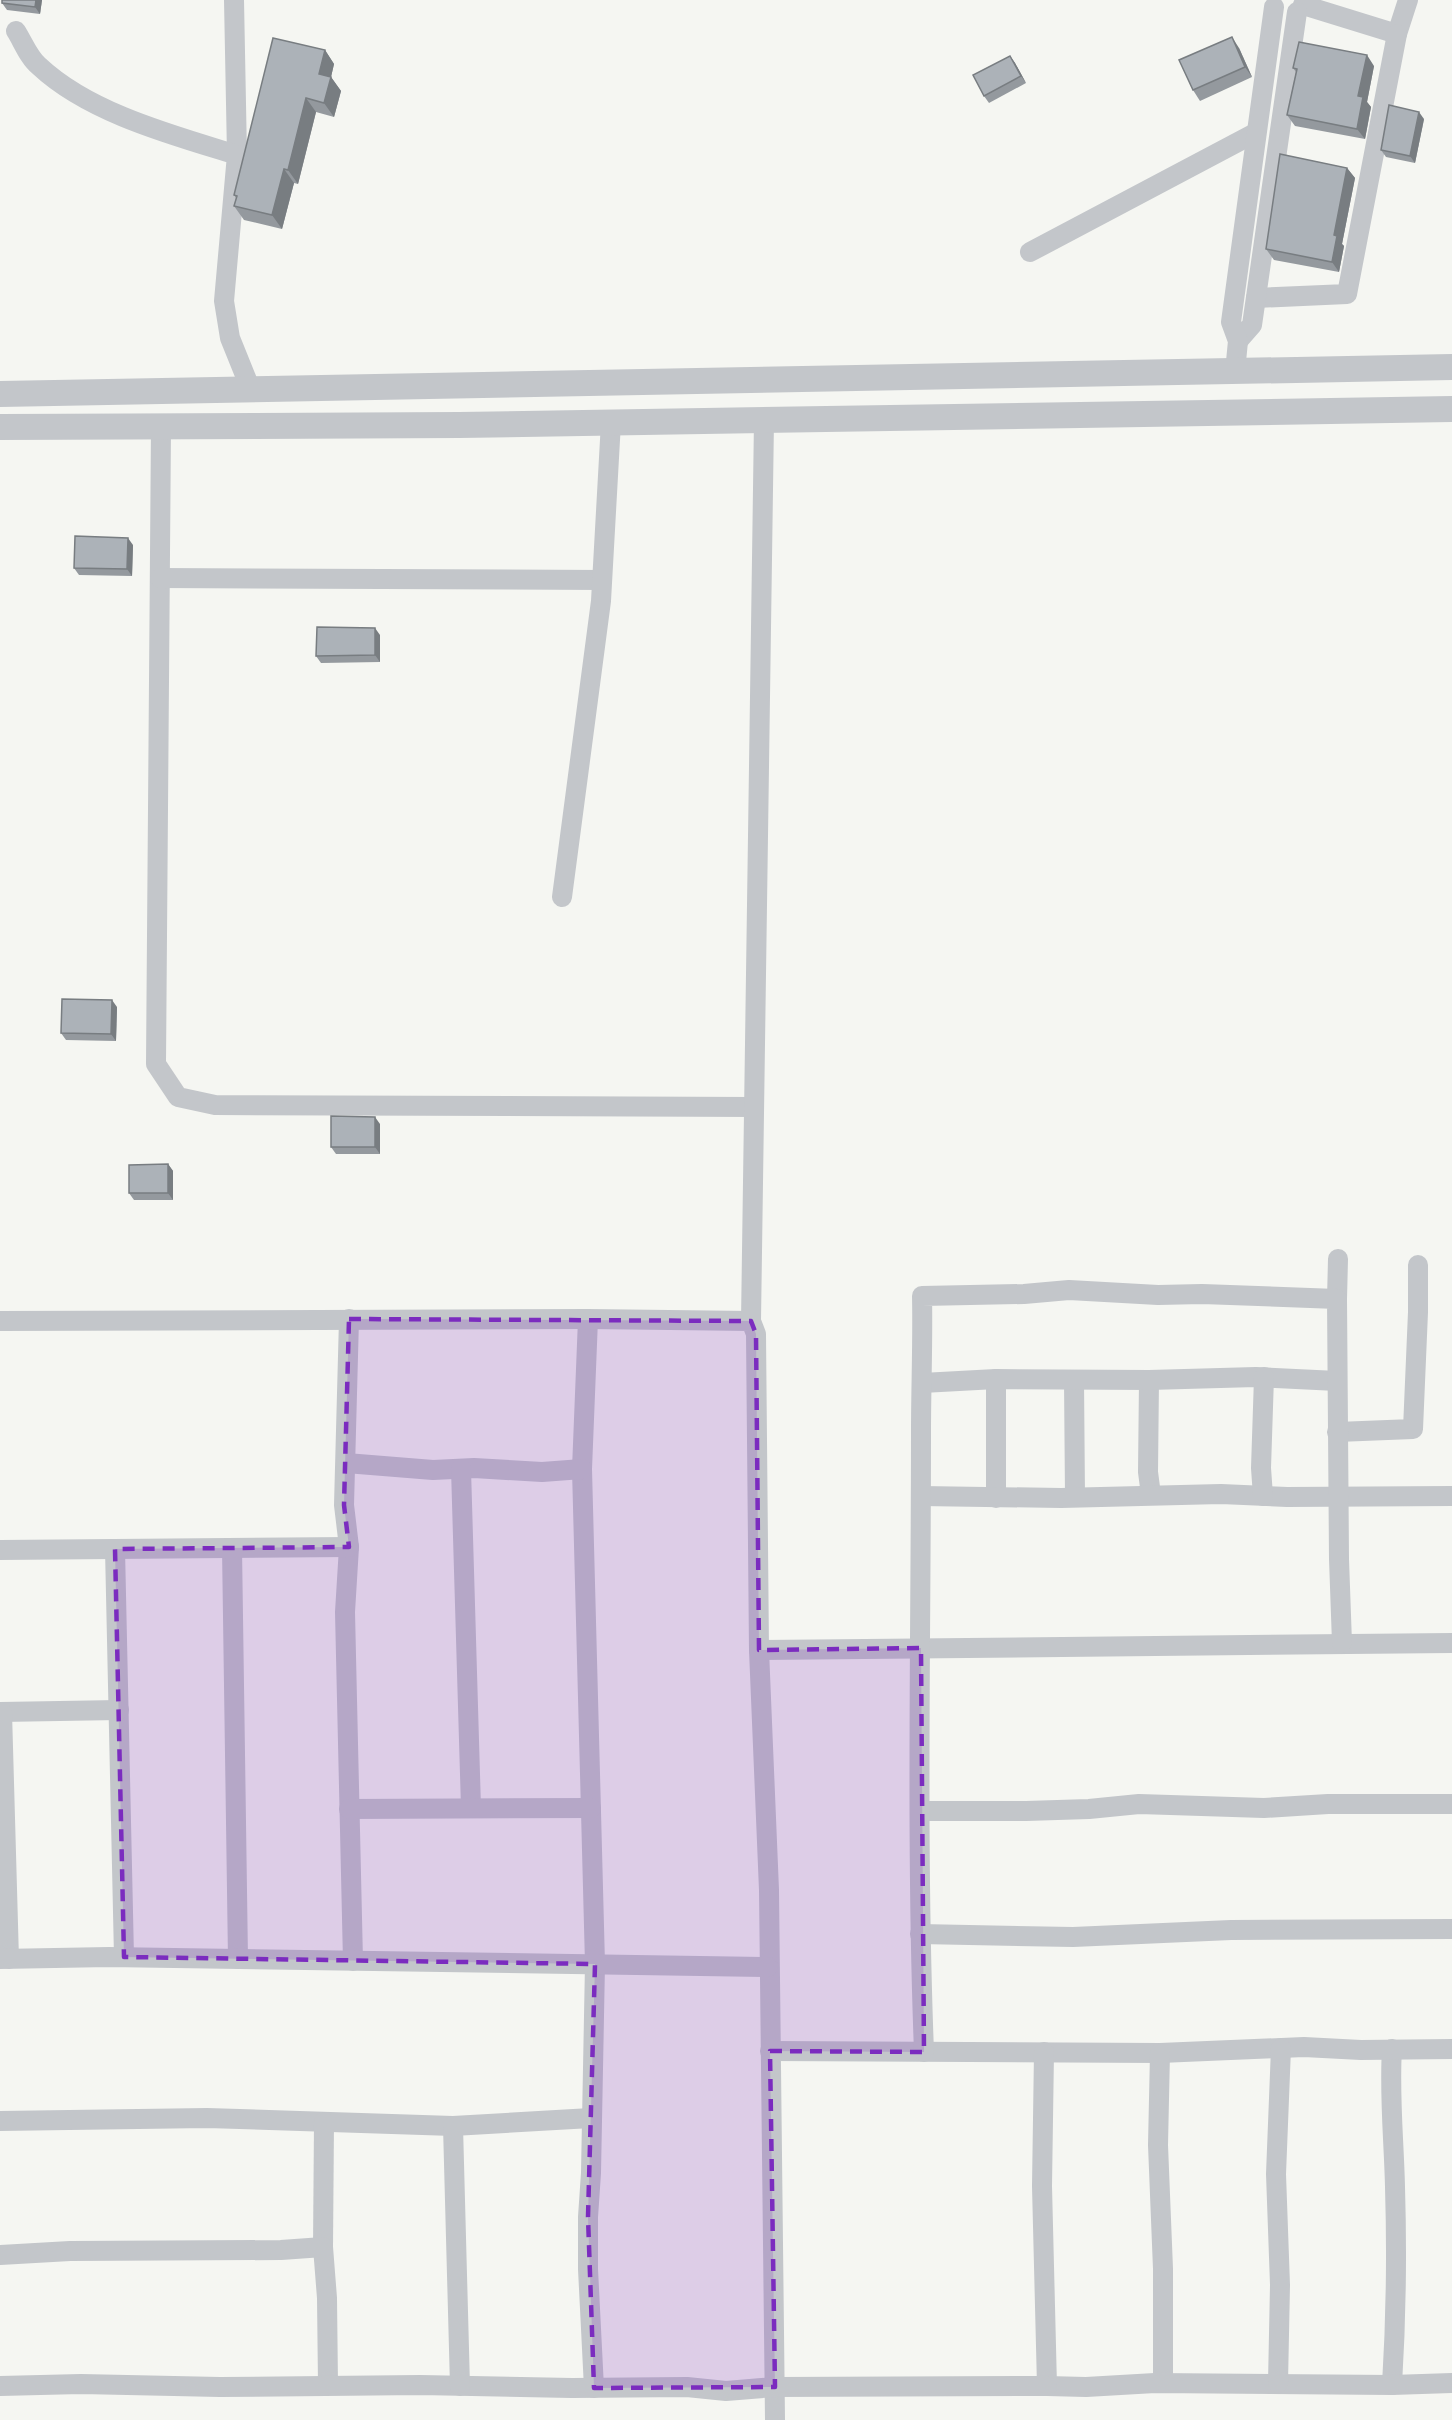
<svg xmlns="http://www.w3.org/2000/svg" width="1452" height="2420" font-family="'Sofia Sans Condensed',sans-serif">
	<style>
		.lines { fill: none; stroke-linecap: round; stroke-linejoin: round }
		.minor { stroke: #c3c6ca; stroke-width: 20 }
		.tertiary { stroke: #c3c6ca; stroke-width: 26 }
		.wall { fill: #94999e }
		.shaded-wall { fill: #787d81 }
		.building { fill: #acb2b8; stroke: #787d81; stroke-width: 1.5 }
		.marked { fill: #7b2cbf; fill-opacity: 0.2; stroke: #7b2cbf; stroke-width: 4.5; stroke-dasharray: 12 8; stroke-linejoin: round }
	</style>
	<rect width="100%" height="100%" fill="#f5f6f2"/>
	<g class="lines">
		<g class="minor">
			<polyline points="234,0 237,155"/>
			<polyline points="1303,5 1397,34 1408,0"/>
			<path d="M 16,31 C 23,42 29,58 39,66 C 89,113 172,135 237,155 L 224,301 L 230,338 L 251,390"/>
			<polyline points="1030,252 1255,133"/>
			<polyline points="1256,298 1347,294 1397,34"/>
			<polyline points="1238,341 1252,325 1297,12"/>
			<polyline points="1235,372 1238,341 1231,322 1274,7"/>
			<polyline points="161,426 156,1064 178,1097 215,1105 754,1107"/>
			<polyline points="160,578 602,580"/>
			<polyline points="562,897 601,601 611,422"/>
			<polyline points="1337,1299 1338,1259"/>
			<polyline points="349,1319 344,1505 349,1547 345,1612 353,1961"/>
			<polyline points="588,1319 582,1469 595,1964 591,2173 588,2217 588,2269 594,2388"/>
			<polyline points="0,1321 588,1319 751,1321 756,1334 759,1650 769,1890 775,2420"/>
			<polyline points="751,1321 764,420"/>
			<polyline points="996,1379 996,1498"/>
			<polyline points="1074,1380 1075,1497"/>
			<polyline points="1149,1380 1148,1472 1151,1495"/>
			<polyline points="922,1383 996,1379 1149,1380 1256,1377 1337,1381"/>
			<polyline points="1337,1432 1413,1429 1418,1312 1418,1265"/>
			<polyline points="346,1463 433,1470 474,1468 542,1472 582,1469"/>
			<polyline points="461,1469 471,1808"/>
			<polyline points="921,1496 1061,1498 1221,1494 1287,1497 1452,1496"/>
			<polyline points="1263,1496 1261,1468 1264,1377"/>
			<polyline points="232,1548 238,1959"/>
			<polyline points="115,1549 124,1957"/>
			<polyline points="0,1550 349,1547"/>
			<polyline points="759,1650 1452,1643"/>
			<polyline points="0,1712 119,1710"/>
			<polyline points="2,1712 9,1959"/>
			<polyline points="349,1809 591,1808"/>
			<polyline points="921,1811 1026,1811 1089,1809 1139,1804 1264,1808 1328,1804 1452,1804"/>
			<polyline points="920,1934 1073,1937 1231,1930 1452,1929"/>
			<polyline points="0,1959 109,1957 768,1967"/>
			<path d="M 1392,2049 C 1389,2095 1394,2141 1395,2187 C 1397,2253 1396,2320 1392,2385"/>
			<polyline points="770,2051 1160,2053 1304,2047 1361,2050 1452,2049"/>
			<path d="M 924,2052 C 916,1845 921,1638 921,1432 C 921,1386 923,1341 922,1296 L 1024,1294 L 1069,1290 L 1158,1295 L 1202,1294 L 1337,1299 L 1339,1559 L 1342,1643"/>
			<polyline points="1044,2052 1042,2186 1047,2386 1086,2387 1155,2383 1392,2385 1452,2383"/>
			<polyline points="1160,2053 1158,2145 1163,2269 1163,2383"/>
			<polyline points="0,2121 207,2118 453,2126"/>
			<polyline points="323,2247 324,2122"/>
			<polyline points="0,2255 70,2251 281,2250 323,2247 327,2298 328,2385"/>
			<polyline points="1278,2383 1280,2285 1276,2174 1281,2048"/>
			<polyline points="0,2386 81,2384 220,2387 420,2385 572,2388 687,2387 726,2391 775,2387 1047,2386"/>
			<polyline points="460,2386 453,2126 591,2118"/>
		</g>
		<g class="tertiary">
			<polyline points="0,394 1452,367"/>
			<polyline points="0,427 459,425 1452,409"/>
		</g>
	</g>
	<g class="wall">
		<polygon points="2,0 42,0 40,14 7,10 2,3"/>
		<polygon points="1239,48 1252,77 1200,101 1193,90"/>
		<polygon points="325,50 334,64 331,77 341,91 334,117 316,112 298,184 294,183 282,229 244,220 234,206 236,198 234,195"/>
		<polygon points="1010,56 1015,63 1026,83 989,103 984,96"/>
		<polygon points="1374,66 1367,102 1371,107 1365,139 1295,126 1287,115 1296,72 1293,68"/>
		<polygon points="1424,119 1415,163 1386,157 1381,150"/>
		<polygon points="1347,168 1355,178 1342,244 1344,246 1339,272 1274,260 1266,249"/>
		<polygon points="133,545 132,576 79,575 74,568"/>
		<polygon points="380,635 380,662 321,663 316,656"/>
		<polygon points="117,1007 116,1041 66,1040 61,1033"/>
		<polygon points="380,1124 380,1154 336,1154 331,1147"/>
		<polygon points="168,1164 173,1171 173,1200 134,1200 129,1193"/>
	</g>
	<g class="shaded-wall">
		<polygon points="36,0 42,0 40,14 35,7"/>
		<polygon points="1232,37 1239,48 1252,77 1245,67"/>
		<polygon points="325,50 334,64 331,77 341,91 334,117 324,103 319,74"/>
		<polygon points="1367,55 1374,66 1367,102 1371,107 1365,139 1357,129 1358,96"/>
		<polygon points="1010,56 1015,63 1026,83 1021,76"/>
		<polygon points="306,98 316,112 298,184 288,170"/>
		<polygon points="1419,112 1424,119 1415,163 1410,156"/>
		<polygon points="1347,168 1355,178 1342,244 1344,246 1339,272 1332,262 1334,235"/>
		<polygon points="284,169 294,183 282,229 272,215"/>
		<polygon points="128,538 133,545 132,576 127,569"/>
		<polygon points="375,628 380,635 380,662 375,655"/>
		<polygon points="112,1000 117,1007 116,1041 111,1034"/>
		<polygon points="375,1117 380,1124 380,1154 375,1147"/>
		<polygon points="168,1164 173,1171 173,1200 168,1193"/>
	</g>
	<g class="building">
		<polygon points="2,0 36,0 35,7 2,3"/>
		<polygon points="1232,37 1245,67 1193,90 1179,60"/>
		<polygon points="273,38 325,50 319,74 331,77 324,103 306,98 288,170 284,169 272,215 234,206 237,196 234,195 235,191"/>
		<polygon points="1299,42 1367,55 1358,96 1363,97 1357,129 1287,115 1297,69 1293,68"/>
		<polygon points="1010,56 1021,76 984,96 973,75"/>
		<polygon points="1389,105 1419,112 1410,156 1381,150"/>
		<polygon points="1280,154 1347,168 1334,235 1337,236 1332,262 1266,249"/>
		<polygon points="75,536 128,538 127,569 74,568"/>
		<polygon points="317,627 375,628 375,655 316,656"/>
		<polygon points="62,999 112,1000 111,1034 61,1033"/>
		<polygon points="331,1116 375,1117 375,1147 331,1147"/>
		<polygon points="168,1164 168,1193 129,1193 129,1165"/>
	</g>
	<path class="marked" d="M 349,1319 L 751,1321 L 756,1334 L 759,1650 L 921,1648 L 924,2052 L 770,2051 L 775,2387 L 594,2388 L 588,2217 L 595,1964 L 124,1957 L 115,1549 L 349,1547 L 344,1505 Z"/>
</svg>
